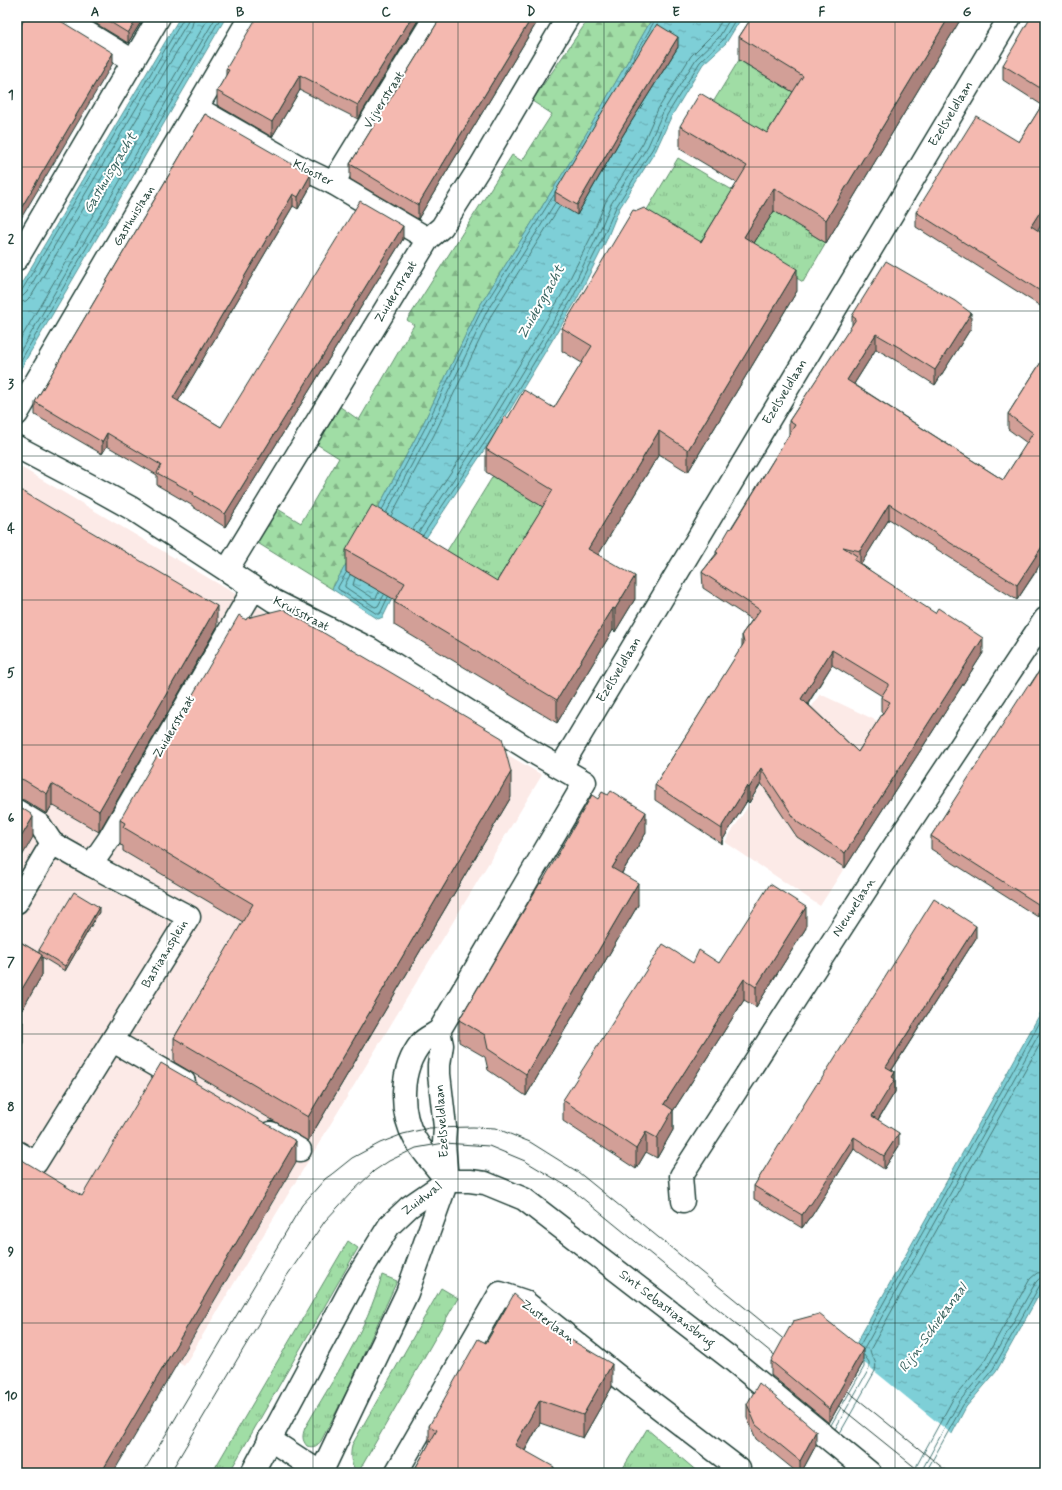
<svg xmlns="http://www.w3.org/2000/svg" width="1062" height="1490" font-family="Mynerve,sans-serif">
	<style>
		.built { fill: #fceae7 }
		.grass { fill: url(#grass-tufts); stroke: #608d6c }
		.forest { fill: url(#forest-firs); stroke: #608d6c }
		.water { fill: url(#water-ripples); stroke: #589596 }
		.pier { fill: #fff }
		.lines { fill: none; stroke-linecap: round; stroke-linejoin: round }
		.shore { stroke: #457775; stroke-width: 1 }
		.street-casing { stroke: #1f3d34; stroke-width: 25 }
		.secondary-casing { stroke: #1f3d34; stroke-width: 25 }
		.street { stroke: #fff; stroke-width: 22 }
		.secondary { stroke: #fff; stroke-width: 22 }
		.tram { stroke: #1f3d34; stroke-width: 1 }
		.wall { fill: #d29f97; stroke: #1f3d34; fill-rule: evenodd }
		.shaded-wall { fill: #ab827b; stroke: #1f3d34 }
		.building { fill: #f4b9b0; stroke: #1f3d34; fill-rule: evenodd }
		.grid { fill: none; stroke: #1f3d34; stroke-width: 1; stroke-opacity: 0.55 }
		.labels { text-anchor: middle; dominant-baseline: central; stroke-width: 4; stroke-linejoin: round; paint-order: stroke }
		.street-label { font-size: 13px; fill: #1f3d34; stroke: #fff }
		.water-label { font-size: 14px; font-style: italic; fill: #37625d; stroke: #fff }
		.neatline { fill: none; stroke: #1f3d34; stroke-width: 1.5 }
		.grid-label { font-size: 13px; text-anchor: middle; font-weight: bold; fill: #1f3d34 }
	</style>
	<defs>
		<pattern id="grass-tufts" width="24" height="20" patternUnits="userSpaceOnUse"><rect width="24" height="20" fill="#a0dda5"/><path d="M3 7l-1-3M5 7V3M7 7l1-3M15 17l-1-3M17 17v-4M19 17l1-3" fill="none" stroke="#82b487"/></pattern>
		<pattern id="forest-firs" width="22" height="20" patternUnits="userSpaceOnUse"><rect width="22" height="20" fill="#a0dda5"/><path d="M5 1l3.5 6h-7zM16 11l3.5 6h-7z" fill="#82b487"/></pattern>
		<pattern id="water-ripples" width="26" height="14" patternUnits="userSpaceOnUse"><rect width="26" height="14" fill="#7ecfd7"/><path d="M2 4q2-2 4 0t4 0M15 11q2-2 4 0t4 0" fill="none" stroke="#67a9af"/></pattern>
	</defs>
	<rect width="100%" height="100%" fill="#fff"/>
	<filter id="ink" filterUnits="userSpaceOnUse"><feTurbulence type="fractalNoise" baseFrequency=".025" numOctaves="2"/><feDisplacementMap in="SourceGraphic" scale="8" xChannelSelector="R" yChannelSelector="G"/><feConvolveMatrix kernelMatrix="1 2 1 2 8 2 1 2 1" color-interpolation-filters="sRGB"/></filter>
	<g filter="url(#ink)">
		<g class="built">
			<polygon points="17,465 542,775 184,1366 17,1265"/>
			<polygon points="820,694 924,743 820,906 725,842"/>
		</g>
		<g class="grass">
			<polygon points="739,60 803,98 767,156 704,117"/>
			<polygon points="678,158 734,191 695,250 642,218"/>
			<polygon points="774,211 826,243 803,282 750,249"/>
			<polygon points="493,476 553,513 497,603 437,567"/>
			<polygon points="348,1241 358,1248 229,1473 212,1473"/>
			<path d="M 382,1275 L 397,1281 L 346,1393 L 321,1441 C 317,1446 314,1448 307,1446 C 302,1440 302,1436 305,1428 C 333,1379 367,1330 382,1275 Z"/>
			<path d="M 441,1288 L 458,1298 L 358,1473 L 357,1473 C 350,1464 350,1456 352,1445 Z"/>
			<polygon points="647,1429 699,1473 620,1473"/>
		</g>
		<polygon class="forest" points="590,17 653,17 570,162 479,307 421,428 379,506 332,589 256,542 276,508 301,523 339,458 315,443 339,406 359,420 414,325 407,320 411,314 512,155 522,161 552,114 532,101"/>
		<g class="water">
			<polygon points="180,17 226,17 17,375 17,291"/>
			<polygon points="653,17 742,17 726,43 703,64 671,117 656,150 619,209 606,241 576,301 502,423 422,544 400,582 383,617 378,619 332,589 379,506 421,428 479,307 570,162"/>
			<polygon points="1045,1005 1045,1284 996,1372 966,1407 945,1447 799,1473 861,1365 856,1344"/>
		</g>
		<polygon class="pier" points="851,1352 953,1435 932,1473 797,1473 858,1365"/>
		<g class="lines">
			<g class="shore">
				<polyline points="625,73 655,20 656,17"/>
				<polyline points="17,292 22,290 182,21 183,17"/>
				<polyline points="17,297 23,296 27,292 187,23 188,17"/>
				<polyline points="17,303 26,301 32,295 192,26 194,17"/>
				<polyline points="17,345 209,17"/>
				<polyline points="17,357 216,17"/>
				<polyline points="17,367 221,17"/>
				<polyline points="382,510 424,430 482,309 554,195"/>
				<polyline points="386,513 429,432 487,311 555,203"/>
				<polyline points="391,516 434,435 492,314 560,206"/>
				<polyline points="413,529 489,415 562,294 592,235 606,201 643,143 658,109 691,56 714,33 724,17"/>
				<polyline points="419,532 494,418 568,297 597,237 611,204 648,146 663,112 696,59 719,37 731,17"/>
				<polyline points="423,535 499,421 572,299 602,239 616,207 653,148 667,115 700,62 723,40 737,17"/>
				<polyline points="346,573 338,587 338,589 377,614 380,614 388,597"/>
				<polyline points="350,575 345,585 345,587 375,607 378,606 384,595"/>
				<polyline points="355,578 353,585 373,598 376,598 379,592"/>
				<polyline points="860,1345 1045,1013"/>
				<polyline points="864,1349 1045,1023"/>
				<polyline points="831,1425 864,1367 864,1362"/>
				<polyline points="835,1429 869,1369 869,1362 864,1355"/>
				<path d="M 840,1433 L 875,1371 C 878,1360 871,1358 870,1350 L 1045,1035"/>
				<polyline points="916,1473 917,1465 953,1399 983,1363 1030,1279 1037,1273 1045,1272"/>
				<polyline points="922,1473 923,1468 959,1402 988,1366 1036,1282 1040,1278 1045,1278"/>
				<polyline points="927,1473 927,1470 963,1405 993,1369 1040,1285 1045,1283"/>
			</g>
			<defs>
				<g id="street">
					<polyline points="61,17 133,61"/>
					<polyline points="197,108 298,166 333,183 428,239"/>
					<polyline points="333,183 435,17"/>
					<polyline points="17,259 159,17"/>
					<polyline points="17,414 250,17"/>
					<path d="M 17,447 L 93,487 L 131,508 L 274,601 L 370,649 L 538,755 L 585,782 L 439,1031 C 433,1035 425,1038 421,1043 C 400,1069 399,1111 415,1139 C 424,1154 436,1167 447,1181"/>
					<polyline points="227,570 428,239 442,227 480,167 568,17"/>
					<polyline points="561,767 1010,17"/>
					<polyline points="17,811 40,825 52,843"/>
					<polyline points="91,865 109,839 254,588"/>
					<polyline points="17,902 52,843 91,865 189,917 36,1163 17,1152"/>
					<polyline points="439,1031 442,1045 439,1065 439,1074 445,1127 444,1143 447,1181"/>
					<polyline points="113,1041 184,1082"/>
					<polyline points="271,1133 300,1150"/>
					<polyline points="683,1201 681,1176 889,854 1045,619"/>
					<polyline points="269,1439 321,1473"/>
					<polyline points="396,1473 500,1293 524,1301 628,1384 739,1469"/>
				</g>
				<g id="secondary">
					<polyline points="447,1181 470,1181 485,1183 524,1199 730,1358 870,1473"/>
					<polyline points="252,1473 356,1279 389,1226 409,1207 447,1181"/>
					<polyline points="321,1473 407,1293 447,1181"/>
				</g>
			</defs>
			<use href="#street" class="street-casing"/>
			<use href="#secondary" class="secondary-casing"/>
			<use href="#street" class="street"/>
			<use href="#secondary" class="secondary"/>
			<g class="tram">
				<polyline points="839,1384 949,1473"/>
				<polyline points="830,1399 922,1473"/>
				<polyline points="143,1473 302,1205 325,1179 332,1174 352,1158 380,1143 403,1134 429,1128 473,1127 495,1128 530,1142 578,1172 792,1346"/>
				<polyline points="170,1473 286,1277 325,1221 351,1193 374,1171 389,1161 416,1148 444,1143 489,1146 525,1161 570,1188 783,1362"/>
			</g>
		</g>
		<g class="wall">
			<polygon points="85,17 144,17 128,43"/>
			<polygon points="420,17 358,119 300,90 272,137 217,105 217,91 226,76 226,69"/>
			<polygon points="441,17 540,17 418,219 350,179 350,164"/>
			<polygon points="752,17 962,17 826,243 774,211 754,243 797,291 688,472 659,454 598,555 635,599 615,632 613,630 557,723 394,625 394,602 395,600 346,572 346,550 497,581 543,507 486,472 486,449 508,418 554,408 582,363 562,351 562,328 701,242 737,183 680,149 680,126 767,133 793,92 739,60 739,37"/>
			<polygon points="1045,17 1045,219 1038,230 1045,235 1045,309 916,227 916,212 1019,142 1042,105 1003,80 1003,65"/>
			<polygon points="678,47 623,135 577,215 555,202 555,192"/>
			<polygon points="205,114 311,186 298,209 293,206 178,401 221,427 403,239 225,527 193,507 193,506 157,485 157,475 107,446 102,454 35,415 35,402"/>
			<path d="M 852,316 L 971,328 L 935,385 L 902,364 L 876,349 L 854,384 L 1003,480 L 1027,443 L 1008,429 L 1008,414 L 1043,359 L 1037,570 L 1017,600 L 889,519 L 861,564 L 983,653 L 845,868 L 797,837 L 761,783 L 749,803 L 747,801 L 722,841 L 722,844 L 655,800 L 655,785 L 742,647 L 742,634 L 752,620 L 703,588 L 702,572 L 716,554 L 716,552 L 789,435 L 789,421 L 852,326 ZM 832,665 L 882,696 L 881,697 L 881,712 L 883,713 L 858,752 L 808,704 Z"/>
			<polygon points="17,488 217,627 99,832 52,805 47,814 24,800 18,799"/>
			<polygon points="1045,662 1045,906 1038,917 931,849 931,836"/>
			<polygon points="511,797 308,1141 174,1062 174,1038 243,922 123,851 123,846 120,845 120,820"/>
			<polygon points="598,799 646,833 622,873 638,905 526,1096 488,1070 485,1057 459,1042 459,1020 541,884"/>
			<polygon points="99,912 65,971 42,957 42,975 22,1010 17,1007 17,940 39,953 39,950"/>
			<polygon points="806,928 756,1007 744,1000 673,1111 673,1130 657,1158 646,1152 636,1169 563,1121 563,1100 693,963 719,963"/>
			<polygon points="976,938 892,1070 895,1072 895,1092 878,1120 899,1146 884,1169 854,1149 811,1217 809,1218 802,1228 754,1199 754,1186 819,1083"/>
			<polygon points="486,1343 612,1387 583,1438 540,1423 525,1451 554,1473 416,1473 416,1467 429,1444 429,1426"/>
			<polygon points="771,1361 863,1363 829,1423 771,1375"/>
			<polygon points="747,1404 816,1445 801,1473 798,1473 756,1439 747,1418"/>
		</g>
		<g class="shaded-wall">
			<polygon points="138,17 144,17 128,43 128,33"/>
			<polygon points="412,17 420,17 358,119 358,105"/>
			<polygon points="532,17 540,17 418,219 418,205"/>
			<polygon points="949,17 962,17 826,243 826,220"/>
			<polygon points="678,37 678,47 623,135 577,215 577,205 623,126"/>
			<polygon points="113,53 113,63 17,225 17,215"/>
			<polygon points="300,75 300,90 272,137 272,122"/>
			<polygon points="311,174 311,186 298,209 298,197"/>
			<polygon points="774,188 774,211 744,259 744,237"/>
			<polygon points="293,194 293,206 173,410 173,398"/>
			<polygon points="1045,204 1045,219 1031,241 1031,226"/>
			<polygon points="403,226 403,239 225,527 225,514"/>
			<polygon points="797,269 797,291 688,472 688,450"/>
			<polygon points="971,313 971,328 935,385 935,370"/>
			<polygon points="876,334 876,349 847,395 847,380"/>
			<polygon points="659,431 659,454 588,572 588,549"/>
			<polygon points="107,433 107,446 102,454 102,442"/>
			<polygon points="889,504 889,519 860,566 860,551"/>
			<polygon points="1045,542 1045,557 1017,600 1017,585"/>
			<polygon points="635,576 635,599 615,632 615,609"/>
			<polygon points="217,606 217,627 99,832 99,811"/>
			<polygon points="613,608 613,630 557,723 557,700"/>
			<polygon points="983,638 983,653 845,868 845,853"/>
			<polygon points="832,650 832,665 801,714 801,699"/>
			<polygon points="761,768 761,783 749,803 749,788"/>
			<polygon points="511,772 511,797 308,1141 308,1117"/>
			<rect x="17" y="778" width="1" height="21"/>
			<polygon points="52,784 52,805 47,814 47,794"/>
			<polygon points="747,786 747,801 722,841 722,844 722,826"/>
			<polygon points="646,812 646,833 612,889 612,868"/>
			<polygon points="33,817 33,837 17,865 17,844"/>
			<polygon points="638,883 638,905 526,1096 526,1074"/>
			<polygon points="1045,893 1045,906 1038,917 1038,904"/>
			<polygon points="99,907 99,912 65,971 65,966"/>
			<polygon points="806,907 806,928 756,1007 756,987"/>
			<polygon points="976,926 976,938 886,1079 886,1067"/>
			<polygon points="42,955 42,975 22,1010 22,989"/>
			<polygon points="744,979 744,1000 673,1111 673,1130 657,1158 657,1138 664,1104"/>
			<polygon points="23,1022 23,1043 17,1052 17,1032"/>
			<polygon points="895,1072 895,1092 872,1129 872,1116"/>
			<polygon points="646,1132 646,1152 636,1169 636,1149"/>
			<polygon points="899,1133 899,1146 884,1169 884,1156"/>
			<polygon points="854,1137 854,1149 811,1217 809,1218 802,1228 802,1215"/>
			<polygon points="296,1141 296,1162 113,1473 101,1473"/>
			<polygon points="863,1349 863,1363 829,1423 829,1409"/>
			<polygon points="612,1364 612,1387 583,1438 583,1415"/>
			<polygon points="540,1400 540,1423 515,1468 515,1445"/>
			<polygon points="816,1431 816,1445 801,1473 800,1473 800,1461"/>
			<polygon points="554,1467 554,1473 551,1473"/>
		</g>
		<g class="building">
			<polygon points="26,17 54,17 113,53 17,215 17,31"/>
			<polygon points="102,17 138,17 128,33"/>
			<polygon points="257,17 412,17 358,105 300,75 272,122 217,91 229,70 226,69"/>
			<polygon points="441,17 532,17 418,205 350,164"/>
			<polygon points="752,17 949,17 826,220 774,188 744,237 797,269 688,450 659,431 588,549 635,576 615,609 613,608 557,700 394,602 405,583 346,550 372,505 497,581 553,490 486,449 505,416 508,418 524,390 554,408 592,346 562,328 633,210 637,211 644,208 701,242 747,166 680,126 700,93 767,133 803,76 739,37"/>
			<polygon points="1031,17 1045,17 1045,91 1003,65"/>
			<polygon points="657,24 678,37 623,126 577,205 555,192 604,109"/>
			<polygon points="1045,100 1045,204 1031,226 1045,235 1045,294 916,212 976,116 1019,142"/>
			<polygon points="205,114 292,164 311,174 298,197 293,194 173,398 221,427 360,201 403,226 225,514 193,495 194,493 157,473 161,465 107,433 102,442 35,402"/>
			<path d="M 886,261 L 955,301 L 971,313 L 935,370 L 902,349 L 876,334 L 847,380 L 1003,480 L 1033,433 L 1008,414 L 1043,359 L 1045,360 L 1045,542 L 1017,585 L 889,504 L 860,551 L 843,547 L 857,556 L 854,560 L 935,613 L 938,608 L 983,638 L 845,853 L 797,822 L 761,768 L 749,788 L 747,786 L 722,826 L 722,829 L 655,785 L 744,643 L 742,634 L 760,610 L 703,573 L 702,572 L 718,553 L 716,552 L 730,528 L 731,529 L 795,425 L 789,421 L 856,319 L 852,316 ZM 832,650 L 888,684 L 888,686 L 881,697 L 890,702 L 858,752 L 804,701 L 801,699 Z"/>
			<polygon points="17,488 217,606 99,811 52,784 47,794 24,780 17,778"/>
			<polygon points="283,609 502,738 511,772 308,1117 174,1038 253,904 123,827 125,823 120,820 239,615 246,620 247,618"/>
			<polygon points="1045,662 1045,893 1038,904 931,836 1028,685 1030,686"/>
			<polygon points="611,791 646,812 612,868 638,883 526,1074 488,1049 485,1035 459,1020 540,883 541,884 592,795 598,799 602,792 608,795"/>
			<polygon points="17,805 31,814 33,817 17,844"/>
			<polygon points="770,884 806,907 756,987 744,979 664,1104 673,1110 657,1138 646,1132 636,1149 563,1100 663,944 693,963 699,950 719,963"/>
			<polygon points="74,892 99,907 65,966 39,950"/>
			<polygon points="934,899 976,926 886,1067 895,1072 892,1077 895,1079 872,1116 899,1133 884,1156 854,1137 811,1204 809,1205 802,1215 754,1186 803,1106 818,1082 819,1083"/>
			<polygon points="17,940 42,955 22,989 17,986"/>
			<polygon points="17,1019 23,1022 17,1032"/>
			<polygon points="161,1063 296,1141 101,1473 17,1473 17,1157 82,1196"/>
			<polygon points="514,1294 561,1334 612,1364 583,1415 540,1400 515,1445 554,1467 551,1473 427,1473 416,1467 437,1430 429,1426 478,1339 486,1343"/>
			<polygon points="819,1314 863,1349 829,1409 771,1361 793,1321"/>
			<polygon points="759,1383 816,1431 800,1461 756,1425 747,1404"/>
		</g>
	</g>
	<path class="grid" d="M 167,17 L 167,1473M 313,17 L 313,1473M 458,17 L 458,1473M 604,17 L 604,1473M 749,17 L 749,1473M 895,17 L 895,1473M 17,167 L 1045,167M 17,311 L 1045,311M 17,456 L 1045,456M 17,600 L 1045,600M 17,745 L 1045,745M 17,890 L 1045,890M 17,1034 L 1045,1034M 17,1179 L 1045,1179M 17,1323 L 1045,1323"/>
	<g class="labels">
		<g class="street-label">
			<text transform="translate(384 100) rotate(-58)">Vijverstraat</text>
			<text transform="translate(951 114) rotate(-59)">Ezelsveldlaan</text>
			<text transform="translate(313 173) rotate(27)">Klooster</text>
			<text transform="translate(134 216) rotate(-59)">Gasthuislaan</text>
			<text transform="translate(396 292) rotate(-59)">Zuiderstraat</text>
			<text transform="translate(785 392) rotate(-59)">Ezelsveldlaan</text>
			<text transform="translate(301 614) rotate(27)">Kruisstraat</text>
			<text transform="translate(619 670) rotate(-59)">Ezelsveldlaan</text>
			<text transform="translate(174 727) rotate(-60)">Zuiderstraat</text>
			<text transform="translate(854 907) rotate(-57)">Nieuwelaan</text>
			<text transform="translate(165 954) rotate(-59)">Bastiaansplein</text>
			<text transform="translate(442 1121) rotate(-94)">Ezelsveldlaan</text>
			<text transform="translate(422 1199) rotate(-37)">Zuidwal</text>
			<text transform="translate(667 1309) rotate(38)">Sint Sebastiaansbrug</text>
			<text transform="translate(548 1322) rotate(37)">Zusterlaan</text>
		</g>
		<g class="water-label">
			<text transform="translate(110 173) rotate(-59)">Gasthuisgracht</text>
			<text transform="translate(541 302) rotate(-61)">Zuidergracht</text>
			<text transform="translate(933 1328) rotate(-54)">Rijn-Schiekanaal</text>
		</g>
	</g>
	<rect width="1062" height="1490" fill="none" stroke="#fff" stroke-width="44"/>
	<rect x="22" y="22" width="1018" height="1446" class="neatline"/>
	<g class="grid-label">
		<text x="95" y="16">A</text>
		<text x="240" y="16">B</text>
		<text x="386" y="16">C</text>
		<text x="531" y="16">D</text>
		<text x="676" y="16">E</text>
		<text x="822" y="16">F</text>
		<text x="967" y="16">G</text>
		<text x="11" y="99">1</text>
		<text x="11" y="243">2</text>
		<text x="11" y="388">3</text>
		<text x="11" y="533">4</text>
		<text x="11" y="677">5</text>
		<text x="11" y="822">6</text>
		<text x="11" y="966">7</text>
		<text x="11" y="1111">8</text>
		<text x="11" y="1256">9</text>
		<text x="11" y="1400">10</text>
	</g>
</svg>
